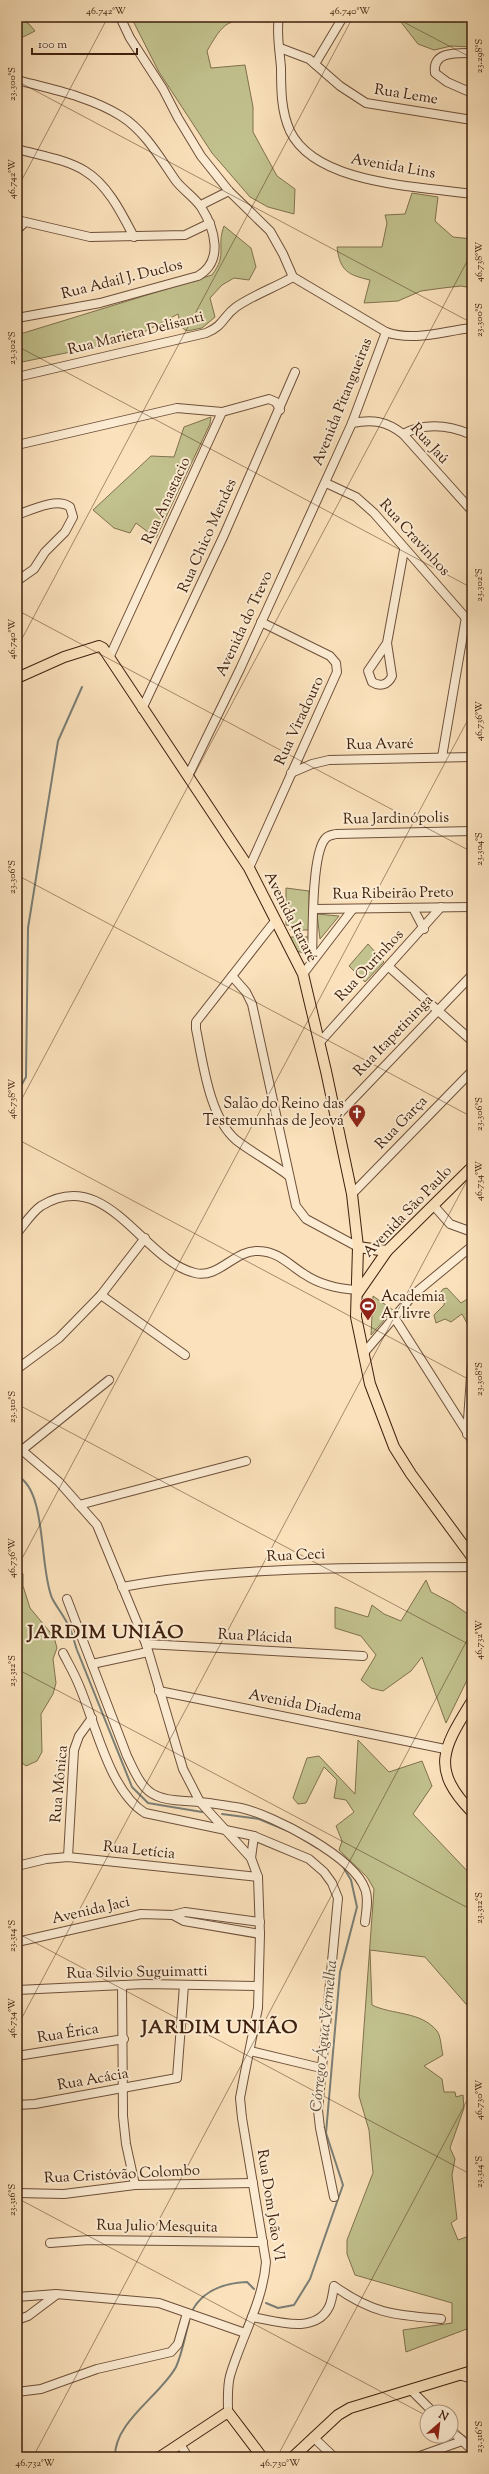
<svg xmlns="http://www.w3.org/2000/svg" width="489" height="2474" font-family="'Sorts Mill Goudy',serif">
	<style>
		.green { fill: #c2c28e; stroke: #80714e }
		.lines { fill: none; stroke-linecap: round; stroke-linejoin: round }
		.stream { stroke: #7a7e75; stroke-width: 2 }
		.minor-casing { stroke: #6e503a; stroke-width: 10 }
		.major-casing { stroke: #3f200e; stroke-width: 12 }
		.minor { stroke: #fcecd3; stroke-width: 8 }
		.major { stroke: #fbe2bc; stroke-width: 10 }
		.ticks { fill: none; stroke: #3f200e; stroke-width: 1; stroke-opacity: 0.45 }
		.labels { text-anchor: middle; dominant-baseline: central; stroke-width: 4; stroke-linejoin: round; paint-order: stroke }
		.street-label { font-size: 15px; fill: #3f200e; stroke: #fcecd3 }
		.poi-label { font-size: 15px; fill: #3f200e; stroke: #fcecd3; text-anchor: end }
		.water-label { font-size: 16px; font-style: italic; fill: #5d4f42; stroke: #fcecd3 }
		.district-label { font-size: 19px; font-weight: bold; letter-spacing: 1px; fill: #3f200e; stroke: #fcecd3 }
		.neatline { fill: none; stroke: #3f200e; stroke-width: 1.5 }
		.ticks-label { font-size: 10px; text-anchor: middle; fill: #3f200e }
	</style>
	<rect width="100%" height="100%" fill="#fbe2bc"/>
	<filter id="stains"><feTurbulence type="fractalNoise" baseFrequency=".005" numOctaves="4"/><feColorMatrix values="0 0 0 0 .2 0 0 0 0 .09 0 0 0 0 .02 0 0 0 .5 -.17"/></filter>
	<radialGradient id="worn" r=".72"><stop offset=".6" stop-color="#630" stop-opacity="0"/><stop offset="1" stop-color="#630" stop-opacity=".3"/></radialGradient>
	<g class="green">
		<polygon points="17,17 29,24 35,31 17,40"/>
		<path d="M 131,17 L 271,17 L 270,22 C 230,21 228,14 207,51 L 211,68 L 245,65 L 253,107 L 253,132 L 277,176 L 295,189 L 294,214 L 268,207 L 250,197 L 212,153 L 159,72 Z"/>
		<polygon points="397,17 472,17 472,47 451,46 434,50 418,44"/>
		<path d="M 412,193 L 438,197 L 435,221 L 453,237 L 472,239 L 472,288 L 461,286 L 443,288 L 421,291 L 398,301 L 364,303 L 370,280 C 348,275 340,271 337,247 L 382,247 L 387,223 L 385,215 L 405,214 Z"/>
		<path d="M 224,226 L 251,248 L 256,267 L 249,280 L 234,278 L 222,285 L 210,298 L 215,317 L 202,328 L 187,331 L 181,327 L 178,314 L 144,332 L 105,345 L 17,363 L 17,335 L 212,275 C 228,254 216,247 224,226 Z"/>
		<polygon points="211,417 210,424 156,538 136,523 130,533 114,528 93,510 151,456 174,457 184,427"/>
		<polygon points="286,888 309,891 309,930 290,930 291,926 286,925"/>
		<polygon points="317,914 339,916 320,939"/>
		<polygon points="290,937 309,937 306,954 297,951"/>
		<polygon points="368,944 384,962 365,982 349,966"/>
		<polygon points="447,1288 461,1303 472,1296 472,1321 469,1327 462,1314 451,1322 445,1319 436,1323 434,1315 444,1305 445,1297 440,1293 443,1289"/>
		<polygon points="373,1296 393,1310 371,1335"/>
		<polygon points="17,1566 23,1574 23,1586 30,1608 54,1637 57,1648 53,1659 56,1683 53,1694 41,1714 42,1752 37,1761 26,1766 17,1759"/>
		<polygon points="426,1580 431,1592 452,1603 472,1617 472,1670 446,1723 422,1657 411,1671 383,1691 371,1688 361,1680 376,1655 361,1636 335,1628 335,1607 368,1617 372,1605 384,1614 401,1621"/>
		<path d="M 358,1740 L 389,1772 L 422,1761 L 432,1786 L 413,1814 L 472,1876 L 472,2011 L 425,1957 L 370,1950 L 372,2005 C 392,2015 421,2011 437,2031 C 441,2036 441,2048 443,2055 L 424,2066 L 442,2079 L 444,2092 L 455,2092 L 456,2097 L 463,2095 L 464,2108 L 450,2148 L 455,2159 L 452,2175 L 457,2219 L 451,2223 L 458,2240 L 472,2235 L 472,2327 L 406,2352 L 403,2330 L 452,2323 L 452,2303 L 355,2275 L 347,2254 L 347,2240 L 373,2173 L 369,2130 L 359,2096 L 374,1889 L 367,1877 L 339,1850 L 342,1841 L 336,1826 L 354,1812 L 346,1800 L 334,1798 L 337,1780 L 324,1767 L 306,1803 L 298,1804 L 293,1798 L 307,1758 L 319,1756 L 355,1794 Z"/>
	</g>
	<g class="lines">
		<g class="stream">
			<polyline points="17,1093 26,1077 28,928 58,741 82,687"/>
			<path d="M 17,1476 C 47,1489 39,1568 52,1598 C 57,1608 65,1617 69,1627 C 73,1634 74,1642 77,1650 L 132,1787 L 148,1803 L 202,1812"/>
			<polyline points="222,1814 259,1819 293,1833 317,1848"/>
			<polyline points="266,2303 278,2308 294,2305 310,2279 343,2185 326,2133 340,1972 357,1907 351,1880 342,1865"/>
			<path d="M 192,2311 C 203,2290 224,2283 247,2282 L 254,2289"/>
			<path d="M 115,2457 C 114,2422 160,2396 176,2367 C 182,2354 185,2336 189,2322"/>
		</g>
		<defs>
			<g id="minor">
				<path d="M 120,17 L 130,38 L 163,89 L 178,118 L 201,156 L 229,191 L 270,231 L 283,254 L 293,277 L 386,332 C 414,342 443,331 472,328"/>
				<path d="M 279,17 C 276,33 280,52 281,68 C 281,89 281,111 290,131 C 316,185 419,186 472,194"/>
				<polyline points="280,48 309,59 340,86 366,103 472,120"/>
				<path d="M 472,53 C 457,53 432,51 435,73 L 447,82 L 472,93"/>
				<polyline points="315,64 343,17"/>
				<path d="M 17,80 C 51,89 91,97 121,116 C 145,131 160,158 176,181 C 183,190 195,198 201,207 C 215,229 224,261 198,276 L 100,303 L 17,318"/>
				<path d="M 17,149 C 38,155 66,159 85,171 C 108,185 122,214 134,237"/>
				<polyline points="201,205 229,191"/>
				<polyline points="17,220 90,237 185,235 210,223"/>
				<polyline points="17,230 25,222"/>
				<path d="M 17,377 L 206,333 C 225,325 222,317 236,307 C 253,295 274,288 293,277"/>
				<path d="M 352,423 C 373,419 386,421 403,434 L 472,511"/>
				<path d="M 403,434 C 426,422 449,425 472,435"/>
				<polyline points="17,445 177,408 222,412"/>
				<polyline points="326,483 356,497 374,513 472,625"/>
				<path d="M 17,515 C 31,510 57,497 70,507 L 73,517 L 65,532 L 45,552 L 34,569 L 17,581"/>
				<path d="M 387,643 L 368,671 L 372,682 C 380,687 388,685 392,676 L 387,643 L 404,550"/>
				<polyline points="109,658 222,412 269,399 276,402 280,410"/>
				<polyline points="142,709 224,535 295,372"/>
				<polyline points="442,757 466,617"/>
				<polyline points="291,773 312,764 329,760 472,757"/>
				<polyline points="188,776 240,669 352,423 386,332"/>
				<polyline points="249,868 337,672 336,663 330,656 261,622"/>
				<polyline points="413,908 424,929"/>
				<polyline points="314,909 472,907"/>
				<path d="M 275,921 L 196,1022 L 196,1029 C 203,1062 209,1117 236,1140 C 253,1153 272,1163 289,1176"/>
				<path d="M 312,961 C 313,936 311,856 325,839 C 328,835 332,835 336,834 L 472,831"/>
				<polyline points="389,967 472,1041"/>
				<polyline points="303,974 352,910"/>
				<polyline points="232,976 246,992 252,1004 296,1206 306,1219 358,1247"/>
				<polyline points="320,1042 441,907"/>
				<polyline points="336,1117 472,975"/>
				<polyline points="352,1194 472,1071"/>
				<polyline points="434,1206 450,1224 472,1232"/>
				<path d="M 17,1233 C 24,1225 32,1212 41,1206 C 107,1165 143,1261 195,1273 C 219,1279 235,1249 259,1251 C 279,1252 288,1264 304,1274 C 320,1285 338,1289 358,1290"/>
				<polyline points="101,1295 185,1355"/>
				<polyline points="394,1317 472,1440"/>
				<polyline points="363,1354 414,1294 472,1246"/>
				<polyline points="17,1369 59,1338 101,1295 145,1238"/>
				<polyline points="467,1434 472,1362"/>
				<path d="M 17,1446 L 59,1482 L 97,1525 L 146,1644 L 183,1769 L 200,1802 L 251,1858 L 258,1877 L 260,1934 L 258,2008 L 244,2077 L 240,2098 L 242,2118 L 266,2262 C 263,2302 241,2338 230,2376 C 227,2387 228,2401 228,2412"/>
				<polyline points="22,1450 109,1380"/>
				<polyline points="79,1505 246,1461"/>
				<path d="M 122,1587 C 237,1566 355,1568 472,1567"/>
				<path d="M 67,1599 L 127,1756 C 134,1770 141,1790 157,1796 C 170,1802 185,1800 199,1802 C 213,1803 227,1806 241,1808 C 273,1815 354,1857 365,1889 C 369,1899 366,1912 365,1922"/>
				<polyline points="146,1644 363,1656"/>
				<path d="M 63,1653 C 68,1663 74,1673 78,1683 C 95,1721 109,1791 145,1813 L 254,1836 L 309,1859 L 324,1872 L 332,1883 L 338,1898 L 318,2110 L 320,2128 L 334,2197"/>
				<polyline points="92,1664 148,1652"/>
				<polyline points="159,1691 445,1749"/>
				<polyline points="68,1857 74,1750 79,1736 92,1718"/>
				<polyline points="251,1858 254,1836"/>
				<polyline points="17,1866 46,1859 68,1857 258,1877"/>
				<polyline points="173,1915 184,1921 260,1934"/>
				<polyline points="17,1942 141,1914 173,1915 185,1912 260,1922"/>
				<polyline points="122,1985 123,2116 126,2144 135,2185"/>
				<polyline points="17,1990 145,1984 258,1986"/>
				<polyline points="250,2051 321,2068"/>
				<polyline points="17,2056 124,2039"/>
				<polyline points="17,2105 35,2104 177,2078 184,1985"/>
				<polyline points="17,2193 64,2194 135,2185 253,2183"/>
				<polyline points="50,2243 89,2240 263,2242"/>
				<polyline points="17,2297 56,2294 159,2303 245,2333"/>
				<path d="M 252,2317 C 276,2321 315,2335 329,2307 C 332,2301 333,2292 334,2286 C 373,2314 395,2315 441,2319"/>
				<polyline points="17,2320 28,2316 56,2295"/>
				<polyline points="459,2375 472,2379"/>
				<polyline points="412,2391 433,2412"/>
				<polyline points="17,2392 41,2389 97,2369 171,2352 178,2344 187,2313"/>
				<polyline points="451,2430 472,2450"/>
				<polyline points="313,2437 334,2457"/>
				<polyline points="180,2444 188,2457"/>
				<polyline points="417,2457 462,2441"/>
			</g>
			<g id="major">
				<polyline points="17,678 64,657 99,646 103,648 249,868 303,974 326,1071 352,1194 358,1247 356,1317 370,1384 394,1447 411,1474 472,1557"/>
				<polyline points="358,1247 387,1251"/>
				<polyline points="358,1293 387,1251 472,1167"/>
				<path d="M 472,1701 C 444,1747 429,1768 472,1812"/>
				<polyline points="160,2457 228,2412 262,2457"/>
				<polyline points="293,2457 338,2415 350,2408 472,2371"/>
			</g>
		</defs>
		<use href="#minor" class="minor-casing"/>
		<use href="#major" class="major-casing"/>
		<use href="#minor" class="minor"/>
		<use href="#major" class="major"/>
	</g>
	<path class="ticks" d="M 394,17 L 472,58M 17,81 L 472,323M 17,189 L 108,17M 17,346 L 472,588M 17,610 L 472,852M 17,648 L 353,17M 17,875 L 472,1117M 17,1108 L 472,252M 17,1139 L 472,1381M 17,1404 L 472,1646M 17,1568 L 472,712M 17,1669 L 472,1910M 17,1933 L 472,2175M 17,2027 L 472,1171M 17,2198 L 427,2416M 451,2428 L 472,2440M 33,2457 L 472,1631M 277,2457 L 472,2091"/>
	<defs>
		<symbol id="church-pin" viewBox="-11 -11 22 30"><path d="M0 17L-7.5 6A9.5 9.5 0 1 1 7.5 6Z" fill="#8f2418" stroke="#fcecd3"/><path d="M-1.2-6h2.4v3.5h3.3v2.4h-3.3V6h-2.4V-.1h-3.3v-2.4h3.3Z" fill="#fff"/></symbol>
		<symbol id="stadium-pin" viewBox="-11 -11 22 30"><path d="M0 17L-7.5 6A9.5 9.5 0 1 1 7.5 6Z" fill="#8f2418" stroke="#fcecd3"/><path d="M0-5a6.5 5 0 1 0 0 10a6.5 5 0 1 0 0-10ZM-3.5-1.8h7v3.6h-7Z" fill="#fff"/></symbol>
	</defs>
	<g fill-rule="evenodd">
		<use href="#church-pin" x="347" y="1103" width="20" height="27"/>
		<use href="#stadium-pin" x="358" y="1296" width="20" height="27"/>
	</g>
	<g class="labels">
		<g class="street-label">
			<text transform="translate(406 95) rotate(9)">Rua Leme</text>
			<text transform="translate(393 167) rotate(10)">Avenida Lins</text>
			<text transform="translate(122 280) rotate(-14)">Rua Adail J. Duclos</text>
			<text transform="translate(136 334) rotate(-14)">Rua Marieta Delisanti</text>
			<text transform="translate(343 402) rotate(-68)">Avenida Pitangueiras</text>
			<text transform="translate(429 444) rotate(48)">Rua Jaú</text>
			<text transform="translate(167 501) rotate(-65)">Rua Anastacio</text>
			<text transform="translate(208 536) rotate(-66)">Rua Chico Mendes</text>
			<text transform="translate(414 538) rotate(48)">Rua Cravinhos</text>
			<text transform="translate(245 624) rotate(-65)">Avenida do Trevo</text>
			<text transform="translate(300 721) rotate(-65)">Rua Viradouro</text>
			<text transform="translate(380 745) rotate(-1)">Rua Avaré</text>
			<text transform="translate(396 819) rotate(-1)">Rua Jardinópolis</text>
			<text transform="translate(393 894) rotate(-1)">Rua Ribeirão Preto</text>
			<text transform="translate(290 917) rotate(63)">Avenida Itararé</text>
			<text transform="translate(370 966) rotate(-47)">Rua Ourinhos</text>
			<text transform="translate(394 1036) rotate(-46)">Rua Itapetininga</text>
			<text transform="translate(402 1123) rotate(-46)">Rua Garça</text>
			<text transform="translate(408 1212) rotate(-46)">Avenida São Paulo</text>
			<text transform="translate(296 1556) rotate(-3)">Rua Ceci</text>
			<text transform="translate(255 1637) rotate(3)">Rua Plácida</text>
			<text transform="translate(305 1706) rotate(11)">Avenida Diadema</text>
			<text transform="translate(60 1784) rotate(-85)">Rua Mônica</text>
			<text transform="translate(139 1851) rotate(6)">Rua Letícia</text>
			<text transform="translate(91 1911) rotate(-13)">Avenida Jaci</text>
			<text transform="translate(137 1973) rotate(-1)">Rua Silvio Suguimatti</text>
			<text transform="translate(68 2034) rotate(-9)">Rua Érica</text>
			<text transform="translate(93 2080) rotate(-10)">Rua Acácia</text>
			<text transform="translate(122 2175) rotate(-3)">Rua Cristóvão Colombo</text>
			<text transform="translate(270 2205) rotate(81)">Rua Dom João VI</text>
			<text transform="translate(157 2227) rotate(1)">Rua Julio Mesquita</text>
		</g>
		<g class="poi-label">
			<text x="344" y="1104">Salão do Reino das<tspan x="344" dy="17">Testemunhas de Jeová</tspan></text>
			<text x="381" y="1297" text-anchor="start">Academia<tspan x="381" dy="17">Ar livre</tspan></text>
		</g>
		<g class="water-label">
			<text transform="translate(325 2036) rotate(-84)">Córrego Água Vermelha</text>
		</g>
		<g class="district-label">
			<text x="106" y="1633">JARDIM UNIÃO</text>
			<text x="220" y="2028">JARDIM UNIÃO</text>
		</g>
	</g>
	<rect width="489" height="2474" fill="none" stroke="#fbe2bc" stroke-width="44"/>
	<g transform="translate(439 2424) rotate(28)"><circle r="19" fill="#fcecd3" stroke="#b09a84"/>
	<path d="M0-3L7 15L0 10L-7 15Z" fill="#8f2418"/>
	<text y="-6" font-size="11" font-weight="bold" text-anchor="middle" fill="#3f200e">N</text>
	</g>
	<path d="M32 48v6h105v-6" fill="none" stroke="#3f200e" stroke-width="2"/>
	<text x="38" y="48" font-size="12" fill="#3f200e" stroke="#fcecd3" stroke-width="3" paint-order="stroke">100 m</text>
	<rect x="22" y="22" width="445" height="2430" class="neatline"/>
	<g class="ticks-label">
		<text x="106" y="14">46.742°W</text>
		<text x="350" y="14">46.740°W</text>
		<text transform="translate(478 56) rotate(-90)" y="4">23.298°S</text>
		<text transform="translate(11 84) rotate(-90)" y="4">23.300°S</text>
		<text transform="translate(11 179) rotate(-90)" y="4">46.742°W</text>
		<text transform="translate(478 262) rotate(-90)" y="4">46.738°W</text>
		<text transform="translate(478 320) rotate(-90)" y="4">23.300°S</text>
		<text transform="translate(11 348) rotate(-90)" y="4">23.302°S</text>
		<text transform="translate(478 585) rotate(-90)" y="4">23.302°S</text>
		<text transform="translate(11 639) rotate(-90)" y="4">46.740°W</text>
		<text transform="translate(478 721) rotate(-90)" y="4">46.736°W</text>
		<text transform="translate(478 849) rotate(-90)" y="4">23.304°S</text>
		<text transform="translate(11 877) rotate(-90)" y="4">23.306°S</text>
		<text transform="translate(11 1099) rotate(-90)" y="4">46.738°W</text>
		<text transform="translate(478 1114) rotate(-90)" y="4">23.306°S</text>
		<text transform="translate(478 1181) rotate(-90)" y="4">46.734°W</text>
		<text transform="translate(478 1379) rotate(-90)" y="4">23.308°S</text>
		<text transform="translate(11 1407) rotate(-90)" y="4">23.310°S</text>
		<text transform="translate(11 1558) rotate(-90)" y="4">46.736°W</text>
		<text transform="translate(478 1640) rotate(-90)" y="4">46.732°W</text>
		<text transform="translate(11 1671) rotate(-90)" y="4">23.312°S</text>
		<text transform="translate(478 1908) rotate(-90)" y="4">23.312°S</text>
		<text transform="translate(11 1936) rotate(-90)" y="4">23.314°S</text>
		<text transform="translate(11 2018) rotate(-90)" y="4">46.734°W</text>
		<text transform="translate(478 2100) rotate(-90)" y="4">46.730°W</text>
		<text transform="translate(478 2172) rotate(-90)" y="4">23.314°S</text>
		<text transform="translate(11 2200) rotate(-90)" y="4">23.316°S</text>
		<text transform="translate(478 2437) rotate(-90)" y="4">23.316°S</text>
		<text x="35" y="2466">46.732°W</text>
		<text x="280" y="2466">46.730°W</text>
	</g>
	<rect width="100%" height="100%" filter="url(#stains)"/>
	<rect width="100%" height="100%" fill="url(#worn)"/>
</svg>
